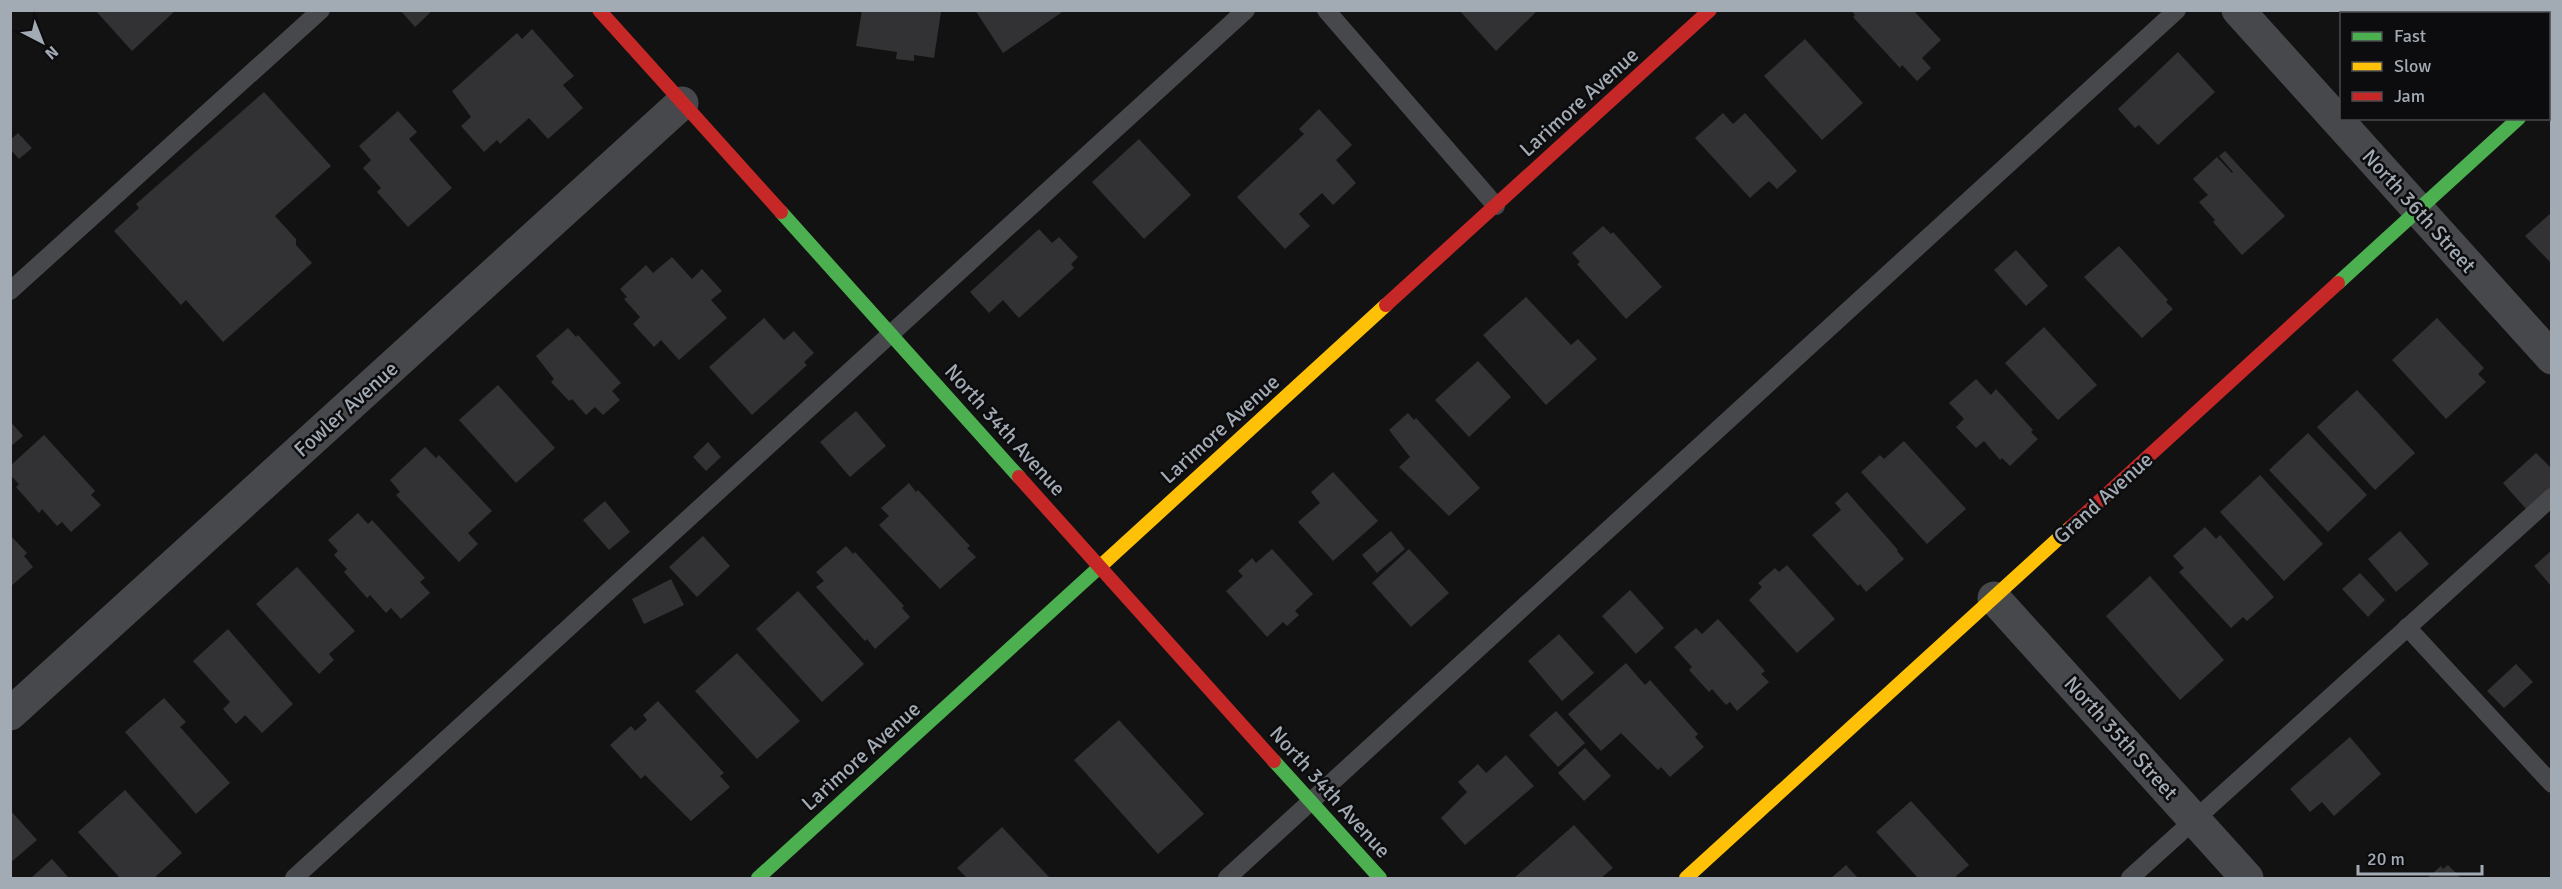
<svg xmlns="http://www.w3.org/2000/svg" width="2562" height="889" font-family="Signika,sans-serif">
	<style>
		.building { fill: #323235 }
		.lines { fill: none; stroke-linecap: round; stroke-linejoin: round }
		.lane { stroke: #46484b; stroke-width: 18 }
		.street { stroke: #46484b; stroke-width: 33 }
		.fast { stroke: #4caf50; stroke-width: 14 }
		.slow { stroke: #ffc107; stroke-width: 14 }
		.jam { stroke: #c62828; stroke-width: 14 }
		.labels { text-anchor: middle; dominant-baseline: central; stroke-width: 5; stroke-linejoin: round; paint-order: stroke }
		.street-label { font-size: 21px; fill: #a2aab3; stroke: #0c0c0e }
	</style>
	<rect width="100%" height="100%" fill="#121212"/>
	<g class="building">
		<polygon points="95,10 176,10 132,51"/>
		<polygon points="400,10 433,10 415,27"/>
		<polygon points="862,10 941,12 934,58 914,55 914,61 896,59 897,52 856,46"/>
		<polygon points="975,10 1065,10 1003,53"/>
		<polygon points="1459,10 1538,10 1496,51"/>
		<polygon points="1851,10 1913,10 1941,40 1922,58 1931,68 1917,81 1902,65 1900,68 1853,17 1855,15"/>
		<polygon points="2411,10 2494,10 2490,14 2408,14"/>
		<polygon points="532,29 574,76 563,85 583,108 548,139 529,118 500,144 497,140 484,152 461,126 471,117 452,91 517,33 522,39"/>
		<polygon points="1805,39 1863,103 1822,140 1764,76"/>
		<polygon points="2178,52 2215,92 2158,145 2139,125 2135,128 2118,109"/>
		<polygon points="264,92 331,166 275,216 296,239 296,245 312,263 223,342 186,300 181,305 114,231 139,208 136,204"/>
		<polygon points="1319,109 1352,145 1336,160 1356,183 1333,205 1322,193 1299,214 1310,226 1285,249 1237,197 1304,134 1299,129"/>
		<polygon points="398,111 417,132 409,139 452,188 408,227 377,192 381,188 363,168 371,160 359,146"/>
		<polygon points="1723,113 1733,124 1745,113 1797,171 1777,189 1769,181 1750,198 1695,138"/>
		<polygon points="18,133 32,148 19,159 10,149 10,140"/>
		<polygon points="1139,139 1191,195 1144,239 1092,182"/>
		<polygon points="2225,151 2285,216 2242,255 2213,222 2215,220 2199,202 2208,195 2193,179 2217,157 2232,173 2233,172 2219,156"/>
		<polygon points="2552,212 2552,264 2525,236"/>
		<polygon points="1603,226 1611,234 1613,232 1662,287 1626,319 1577,264 1580,262 1572,253"/>
		<polygon points="1039,229 1052,243 1059,237 1078,257 1071,264 1074,268 1019,318 1003,300 989,313 970,292"/>
		<polygon points="2119,246 2168,300 2166,302 2173,309 2142,338 2084,277"/>
		<polygon points="2016,250 2048,286 2026,306 1994,270"/>
		<polygon points="672,257 692,279 702,269 722,291 711,300 727,318 679,360 661,340 654,347 633,324 640,317 624,299 627,297 620,289 646,265 653,273"/>
		<polygon points="1526,297 1571,345 1578,339 1597,359 1546,405 1483,335"/>
		<polygon points="764,318 784,340 794,331 814,353 804,362 807,365 752,415 709,367"/>
		<polygon points="2437,318 2484,368 2478,374 2486,382 2446,419 2392,360"/>
		<polygon points="2044,327 2097,385 2058,420 2005,363"/>
		<polygon points="568,328 576,337 578,335 621,383 612,391 620,400 603,415 595,407 586,415 572,399 569,401 551,382 554,379 536,356"/>
		<polygon points="1478,361 1511,397 1469,437 1435,400"/>
		<polygon points="1976,379 1991,395 1996,389 2033,430 2031,432 2038,439 2010,466 2002,458 2000,460 1984,441 1976,448 1956,427 1964,419 1949,403"/>
		<polygon points="498,385 555,448 516,483 459,420"/>
		<polygon points="2357,390 2415,453 2375,490 2317,427"/>
		<polygon points="856,411 886,446 850,477 820,442"/>
		<polygon points="1408,413 1414,420 1416,418 1480,488 1449,516 1399,467 1410,457 1389,430"/>
		<polygon points="10,421 23,436 10,447"/>
		<polygon points="2308,433 2367,495 2328,532 2269,470"/>
		<polygon points="44,435 95,491 91,495 101,505 71,532 62,522 57,526 42,509 39,513 16,487 19,484 10,475 10,466"/>
		<polygon points="1904,441 1966,509 1927,544 1861,472 1880,455 1884,459"/>
		<polygon points="708,442 721,457 706,471 693,457"/>
		<polygon points="425,447 436,458 439,455 492,511 468,533 478,544 459,562 396,495 400,492 390,480"/>
		<polygon points="2536,453 2552,469 2552,487 2527,510 2503,483"/>
		<polygon points="1333,472 1378,521 1333,561 1298,522 1320,503 1311,492"/>
		<polygon points="2260,475 2323,544 2284,581 2220,512"/>
		<polygon points="909,483 916,492 918,490 970,546 967,548 976,557 940,589 879,525 889,516 881,508"/>
		<polygon points="1847,492 1898,550 1897,551 1904,559 1866,592 1860,584 1858,586 1812,535 1841,510 1835,503"/>
		<polygon points="605,501 630,532 609,550 583,520"/>
		<polygon points="358,513 368,524 372,520 425,578 420,582 430,593 401,619 391,608 386,613 370,595 367,598 344,572 347,569 334,555 338,551 328,540"/>
		<polygon points="2205,527 2216,539 2220,535 2274,597 2247,621 2243,617 2231,628 2179,572 2184,568 2173,556"/>
		<polygon points="1391,531 1405,549 1377,573 1362,555"/>
		<polygon points="2400,531 2429,564 2396,592 2368,559"/>
		<polygon points="10,535 27,553 24,556 33,567 10,587"/>
		<polygon points="703,536 730,566 697,597 669,567"/>
		<polygon points="846,546 853,554 855,552 904,606 902,608 910,617 875,649 867,639 865,641 816,587 824,581 816,572"/>
		<polygon points="1272,549 1313,594 1295,611 1299,615 1287,626 1283,622 1267,637 1226,591 1243,576 1238,571 1252,558 1256,563"/>
		<polygon points="1409,549 1449,593 1411,627 1372,583"/>
		<polygon points="2552,550 2552,587 2534,566"/>
		<polygon points="1787,565 1835,619 1797,653 1749,600 1762,587 1758,583 1775,568 1779,572"/>
		<polygon points="297,567 355,631 329,654 334,660 319,674 256,604"/>
		<polygon points="2360,573 2385,600 2368,617 2342,589"/>
		<polygon points="2150,576 2224,660 2180,700 2106,616"/>
		<polygon points="671,579 684,605 644,624 632,599"/>
		<polygon points="1630,590 1664,628 1636,654 1602,616"/>
		<polygon points="798,591 864,664 822,702 756,629"/>
		<polygon points="1718,619 1765,671 1761,674 1769,682 1737,711 1730,702 1726,705 1712,689 1709,692 1689,670 1692,667 1674,647 1696,628 1702,634"/>
		<polygon points="228,629 293,704 262,733 245,715 236,724 223,709 230,702 193,661"/>
		<polygon points="1559,634 1594,673 1562,701 1528,661"/>
		<polygon points="737,653 800,721 757,759 695,691"/>
		<polygon points="1626,663 1645,685 1650,680 1698,734 1695,737 1704,747 1670,777 1661,767 1658,770 1621,733 1601,751 1568,714"/>
		<polygon points="2516,664 2533,682 2504,708 2487,691"/>
		<polygon points="164,698 186,722 180,727 230,783 196,814 125,732"/>
		<polygon points="658,701 724,773 720,776 730,787 691,821 645,775 641,779 610,745 631,726 635,731 647,720 643,715"/>
		<polygon points="1556,711 1585,743 1558,767 1529,735"/>
		<polygon points="1119,720 1204,814 1158,854 1074,760"/>
		<polygon points="2350,737 2381,774 2334,816 2322,802 2310,812 2290,789"/>
		<polygon points="1585,748 1611,776 1584,801 1558,773"/>
		<polygon points="1506,755 1534,786 1465,845 1441,818 1467,792 1458,782 1478,764 1486,773"/>
		<polygon points="125,790 182,853 154,878 120,878 78,832"/>
		<polygon points="1911,801 1969,865 1954,878 1918,878 1876,832"/>
		<polygon points="10,810 37,840 10,863"/>
		<polygon points="1574,825 1613,868 1601,878 1514,878"/>
		<polygon points="1002,827 1050,878 967,878 957,868"/>
		<polygon points="52,859 69,878 31,878"/>
		<polygon points="1846,865 1858,878 1831,878"/>
		<polygon points="2448,865 2461,878 2427,878 2441,866 2443,869"/>
	</g>
	<g class="lines">
		<g class="lane">
			<polyline points="1326,10 1496,206"/>
			<polyline points="10,291 321,10"/>
			<polyline points="2407,627 2552,784"/>
			<polyline points="294,878 1246,10"/>
			<polyline points="1227,878 2177,10"/>
			<polyline points="2130,878 2552,497"/>
		</g>
		<g class="street">
			<polyline points="2238,10 2552,358"/>
			<polyline points="2548,92 2552,90"/>
			<polyline points="1994,598 2247,878"/>
			<polyline points="10,714 682,103"/>
		</g>
		<g class="fast">
			<polyline points="781,212 1019,477"/>
			<polyline points="2338,283 2519,118"/>
			<polyline points="1274,761 1380,878"/>
			<polyline points="758,878 1105,562"/>
		</g>
		<g class="slow">
			<polyline points="1105,562 1386,305"/>
			<polyline points="1686,878 2071,527"/>
		</g>
		<g class="jam">
			<polyline points="599,10 781,212"/>
			<polyline points="1386,305 1710,10"/>
			<polyline points="1019,477 1274,761"/>
			<polyline points="2071,527 2338,283"/>
		</g>
	</g>
	<g class="labels">
		<g class="street-label">
			<text transform="translate(1579 102) rotate(-42)">Larimore Avenue</text>
			<text transform="translate(2419 211) rotate(48)">North 36th Street</text>
			<text transform="translate(346 409) rotate(-42)">Fowler Avenue</text>
			<text transform="translate(1220 429) rotate(-42)">Larimore Avenue</text>
			<text transform="translate(1005 430) rotate(48)">North 34th Avenue</text>
			<text transform="translate(2103 498) rotate(-42)">Grand Avenue</text>
			<text transform="translate(2121 738) rotate(48)">North 35th Street</text>
			<text transform="translate(861 756) rotate(-42)">Larimore Avenue</text>
			<text transform="translate(1330 792) rotate(48)">North 34th Avenue</text>
		</g>
	</g>
	<rect width="2562" height="889" fill="none" stroke="#a2aab3" stroke-width="24"/>
	<rect x="2340" y="12" width="210" height="108" fill="#0c0c0e" stroke="#484b50" stroke-width="1.5"/>
	<rect x="2352" y="32" width="30" height="9" fill="#4caf50" stroke="#484b50" stroke-width="1.5"/>
	<text x="2394" y="42" font-size="18" fill="#a2aab3">Fast</text>
	<rect x="2352" y="62" width="30" height="9" fill="#ffc107" stroke="#484b50" stroke-width="1.5"/>
	<text x="2394" y="72" font-size="18" fill="#a2aab3">Slow</text>
	<rect x="2352" y="92" width="30" height="9" fill="#c62828" stroke="#484b50" stroke-width="1.5"/>
	<text x="2394" y="102" font-size="18" fill="#a2aab3">Jam</text>
	<g transform="translate(42 42) rotate(138)" stroke="#0c0c0e" stroke-width="4.5" paint-order="stroke">
	<path d="M0-4.5L10 22L0 15L-10 22Z" fill="#a2aab3"/>
	<text y="-9" font-size="16" font-weight="bold" text-anchor="middle" fill="#a2aab3">N</text>
	</g>
	<path d="M2358 865v9h124v-9" fill="none" stroke="#a2aab3" stroke-width="3"/>
	<text x="2367" y="865" font-size="18" fill="#a2aab3" stroke="#0c0c0e" stroke-width="4.5" paint-order="stroke">20 m</text>
</svg>
